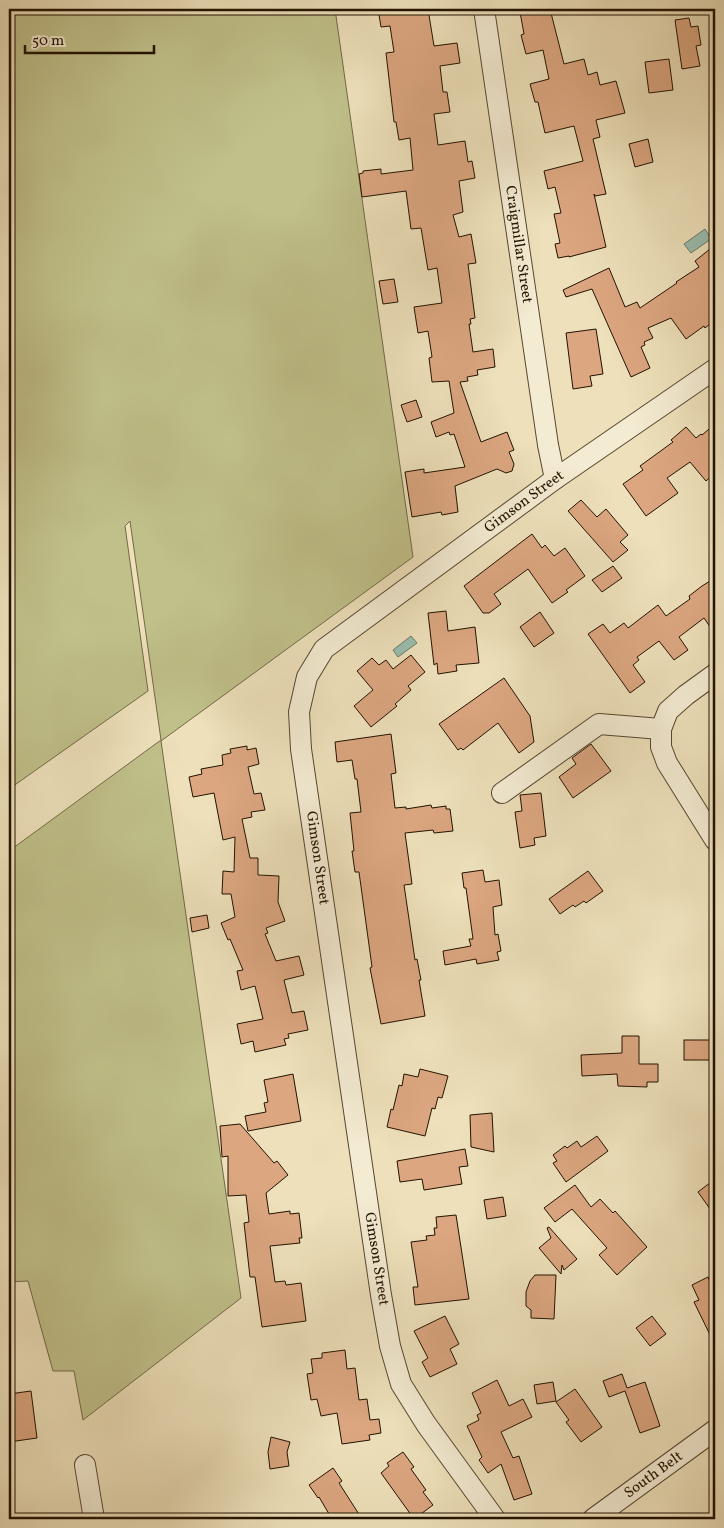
<svg xmlns="http://www.w3.org/2000/svg" width="724" height="1528" font-family="Vollkorn,serif">
	<style>
		.green { fill: #c0c08a; stroke: #726946 }
		.water { fill: #99bdae; stroke: #6a7969 }
		.building { fill: #dba680; stroke: #231201 }
		.lines { fill: none; stroke-linecap: round; stroke-linejoin: round }
		.minor-casing { stroke: #56462f; stroke-width: 22 }
		.minor { stroke: #f3ebd2; stroke-width: 20 }
		.labels { text-anchor: middle; dominant-baseline: central; stroke-width: 4; stroke-linejoin: round; paint-order: stroke }
		.street-label { font-size: 15px; fill: #231201; stroke: #f3ebd2 }
	</style>
	<rect width="100%" height="100%" fill="#ede0ba"/>
	<filter id="stains"><feTurbulence type="fractalNoise" baseFrequency=".004" numOctaves="4"/><feColorMatrix values="0 0 0 0 .2 0 0 0 0 .09 0 0 0 0 .02 0 0 0 .5 -.17"/></filter>
	<radialGradient id="worn" r=".72"><stop offset=".6" stop-color="#630" stop-opacity="0"/><stop offset="1" stop-color="#630" stop-opacity=".3"/></radialGradient>
	<polygon class="green" points="9,9 335,9 413,557 161,741 241,1298 83,1420 74,1371 53,1371 28,1281 9,1282 9,851 161,740 130,521 125,526 148,691 9,789"/>
	<g class="water">
		<polygon points="705,229 711,239 691,253 684,244"/>
		<polygon points="411,636 417,643 398,657 393,650"/>
	</g>
	<g class="building">
		<polygon points="378,9 428,9 434,46 457,43 460,63 440,66 443,92 447,92 450,112 434,114 438,145 465,141 468,162 472,161 475,178 459,181 463,212 453,215 459,237 471,234 476,263 468,264 475,318 470,319 471,324 469,324 473,352 493,349 495,367 477,370 478,375 467,377 468,381 460,382 481,442 507,432 514,450 509,452 514,464 512,471 506,473 497,469 455,486 458,512 442,515 441,512 412,517 405,472 424,469 424,473 465,467 454,434 450,435 449,432 436,437 431,422 454,413 449,381 432,382 429,358 432,357 428,331 418,333 414,307 442,303 437,268 428,270 421,228 411,229 406,191 362,197 359,174 363,173 363,171 381,169 381,174 413,170 410,138 399,140 396,122 394,122 386,53 394,52 390,26 381,27"/>
		<polygon points="535,9 550,9 564,64 584,59 588,75 597,72 600,85 616,81 625,113 596,120 600,137 593,139 606,194 595,196 594,194 606,247 569,257 569,256 558,258 555,244 560,243 554,214 561,213 555,187 548,189 544,171 583,161 574,126 545,133 538,102 535,102 530,84 549,79 543,50 526,54 521,35 524,34 520,12"/>
		<polygon points="689,18 691,27 698,26 701,45 696,46 700,66 682,69 675,20"/>
		<polygon points="669,59 673,90 649,93 645,62"/>
		<polygon points="648,139 653,162 635,167 629,144"/>
		<polygon points="715,245 715,320 705,328 704,326 686,339 671,318 648,328 653,338 644,342 645,345 641,347 650,368 631,377 592,289 566,297 563,290 609,268 625,307 637,302 640,308 677,283 676,282 699,267 695,261"/>
		<polygon points="394,279 398,302 383,304 379,281"/>
		<polygon points="596,329 603,374 590,376 592,386 573,389 566,333"/>
		<polygon points="416,400 422,417 407,422 401,405"/>
		<polygon points="715,424 715,473 706,481 690,462 667,478 678,493 646,516 623,484 643,470 640,466 673,442 671,440 686,427 696,438 701,434 702,435"/>
		<polygon points="581,500 597,517 606,509 628,535 620,542 628,550 613,562 568,511"/>
		<polygon points="532,534 542,548 545,545 554,556 565,548 585,576 566,590 568,592 552,603 528,569 494,594 501,604 489,613 483,613 464,586"/>
		<polygon points="613,566 622,578 602,592 592,580"/>
		<polygon points="715,578 715,634 704,618 679,637 688,650 674,660 659,641 637,657 639,660 633,665 645,682 630,693 588,634 603,624 610,633 624,623 628,628 658,605 666,616 690,599 689,596 702,586"/>
		<polygon points="446,611 448,631 475,627 479,663 456,665 457,671 438,674 437,663 434,665 428,613"/>
		<polygon points="540,612 554,633 534,647 520,627"/>
		<polygon points="411,655 425,672 408,686 411,690 395,704 397,706 371,727 354,706 373,690 357,671 372,658 379,665 386,660 393,669"/>
		<polygon points="504,678 530,716 534,742 519,753 498,723 463,750 461,748 458,750 439,724"/>
		<polygon points="391,734 396,773 391,774 395,808 406,807 406,809 431,805 432,808 446,806 446,809 450,809 453,831 434,833 433,830 405,833 412,884 404,885 415,960 417,959 421,980 419,980 425,1016 381,1024 370,968 372,967 359,872 355,872 352,851 354,851 350,813 361,812 357,779 355,779 352,760 337,762 335,742"/>
		<polygon points="591,744 611,771 573,798 559,777 576,764 572,758"/>
		<polygon points="247,746 247,750 256,748 259,764 248,767 254,794 261,793 265,810 251,812 252,817 242,819 250,858 258,858 258,875 279,876 278,902 285,921 266,928 268,933 265,934 276,961 299,956 304,975 284,980 292,1013 304,1011 308,1030 288,1034 289,1038 284,1039 286,1045 255,1052 253,1041 241,1044 237,1024 263,1019 255,986 241,990 237,971 243,970 230,939 228,940 221,923 235,917 231,894 222,894 223,871 234,872 235,837 223,840 214,793 193,797 189,777 202,774 201,769 223,765 222,755 231,753 230,749"/>
		<polygon points="541,793 546,836 534,838 535,845 520,848 515,812 522,811 520,795"/>
		<polygon points="483,870 485,882 499,880 502,905 493,907 495,935 498,934 501,951 497,952 499,960 477,964 476,959 445,965 443,951 471,946 469,939 473,939 466,888 464,888 462,873"/>
		<polygon points="588,871 603,891 586,903 584,901 575,907 573,905 560,914 549,899"/>
		<polygon points="207,915 209,928 192,932 190,918"/>
		<polygon points="622,1036 639,1036 639,1064 658,1064 658,1082 647,1082 647,1087 618,1086 617,1074 582,1076 581,1055 622,1053"/>
		<rect x="684" y="1040" width="31" height="20"/>
		<polygon points="420,1069 448,1076 442,1098 438,1097 435,1109 432,1108 425,1136 387,1127 391,1109 393,1110 399,1085 402,1086 404,1074 418,1077"/>
		<polygon points="293,1074 301,1121 248,1131 245,1116 266,1112 264,1103 268,1102 264,1080"/>
		<polygon points="492,1113 494,1152 471,1147 470,1115"/>
		<polygon points="240,1124 274,1163 277,1161 288,1175 266,1193 269,1214 290,1211 290,1214 299,1213 302,1238 299,1238 300,1243 270,1246 275,1282 285,1281 286,1285 301,1283 306,1321 262,1327 255,1277 250,1277 244,1223 249,1222 246,1195 228,1196 228,1156 222,1157 220,1126"/>
		<polygon points="597,1136 608,1151 566,1182 553,1163 557,1161 553,1155 565,1146 567,1148 577,1141 581,1147"/>
		<polygon points="465,1149 468,1166 459,1167 462,1184 424,1190 422,1179 400,1182 397,1161"/>
		<polygon points="715,1179 715,1216 698,1192"/>
		<polygon points="575,1185 591,1207 600,1199 613,1213 615,1211 647,1247 617,1275 599,1255 607,1248 572,1209 555,1222 544,1208"/>
		<polygon points="503,1197 506,1216 487,1219 484,1200"/>
		<polygon points="456,1215 469,1299 415,1305 413,1287 418,1287 411,1242 427,1240 426,1236 435,1235 434,1228 437,1228 436,1217"/>
		<polygon points="549,1227 577,1259 564,1270 562,1265 561,1274 539,1248 551,1238 547,1228"/>
		<polygon points="535,1275 556,1275 554,1319 531,1318 531,1310 526,1306 526,1292 530,1281"/>
		<polygon points="708,1277 715,1293 715,1345 694,1302 699,1300 692,1285"/>
		<polygon points="445,1316 459,1344 450,1349 457,1364 430,1377 422,1362 428,1358 414,1331"/>
		<polygon points="652,1316 666,1334 650,1346 636,1328"/>
		<polygon points="345,1350 347,1369 355,1368 359,1400 367,1399 370,1420 379,1419 381,1433 369,1435 370,1440 342,1444 337,1413 321,1416 317,1399 311,1400 307,1374 313,1373 311,1359 322,1358 322,1353"/>
		<polygon points="622,1374 627,1388 645,1382 660,1426 640,1433 625,1391 609,1397 603,1381"/>
		<polygon points="497,1380 509,1406 523,1399 532,1417 501,1432 513,1458 519,1456 532,1494 514,1500 501,1464 488,1473 479,1460 482,1457 467,1426 479,1420 477,1415 481,1413 472,1393"/>
		<polygon points="553,1382 556,1401 537,1404 534,1385"/>
		<polygon points="575,1389 602,1427 581,1442 566,1422 569,1420 556,1402"/>
		<polygon points="31,1391 37,1438 9,1442 9,1394"/>
		<polygon points="271,1437 290,1442 287,1452 289,1466 270,1469 268,1452"/>
		<polygon points="403,1452 414,1467 411,1469 426,1490 423,1492 433,1505 414,1519 381,1473 389,1466 387,1463"/>
		<polygon points="333,1468 342,1481 339,1483 362,1519 332,1519 319,1497 318,1498 309,1485"/>
	</g>
	<g class="lines">
		<defs>
			<g id="minor">
				<path id="s1" d="M 484,9 L 548,445 L 555,479"/>
				<polyline points="715,674 686,695 668,711 661,729 661,747 667,763 715,840"/>
				<polyline points="502,793 599,724 661,729"/>
				<polyline points="85,1465 94,1519"/>
				<path id="s2" d="M 495,1519 L 426,1424 L 401,1384 L 390,1346 L 381,1295 L 301,749 L 299,712 L 307,677 L 324,649 L 555,479 L 715,369"/>
				<path id="s3" d="M 593,1519 L 715,1430"/>
			</g>
		</defs>
		<use href="#minor" class="minor-casing"/>
		<use href="#minor" class="minor"/>
	</g>
	<g class="labels">
		<g class="street-label">
			<text stroke="none"><textPath href="#s1" startOffset="238">Craigmillar Street</textPath></text>
			<text stroke="none"><textPath href="#s2" startOffset="1162">Gimson Street</textPath></text>
			<text transform="translate(317 858) rotate(82)">Gimson Street</text>
			<text transform="translate(376 1259) rotate(81)">Gimson Street</text>
			<text stroke="none"><textPath href="#s3" startOffset="75">South Belt</textPath></text>
		</g>
	</g>
	<rect width="724" height="1528" fill="none" stroke="#ede0ba" stroke-width="30"/>
	<rect x="10" y="10" width="704" height="1508" fill="none" stroke="#231201" stroke-width="2.5"/>
	<rect x="15" y="15" width="694" height="1498" fill="none" stroke="#231201"/>
	<path d="M25 45v8h129v-8" fill="none" stroke="#231201" stroke-width="2.5"/>
	<text x="32" y="45" font-size="15" fill="#231201" stroke="#f3ebd2" stroke-width="4" paint-order="stroke">50 m</text>
	<rect width="100%" height="100%" filter="url(#stains)"/>
	<rect width="100%" height="100%" fill="url(#worn)"/>
</svg>
